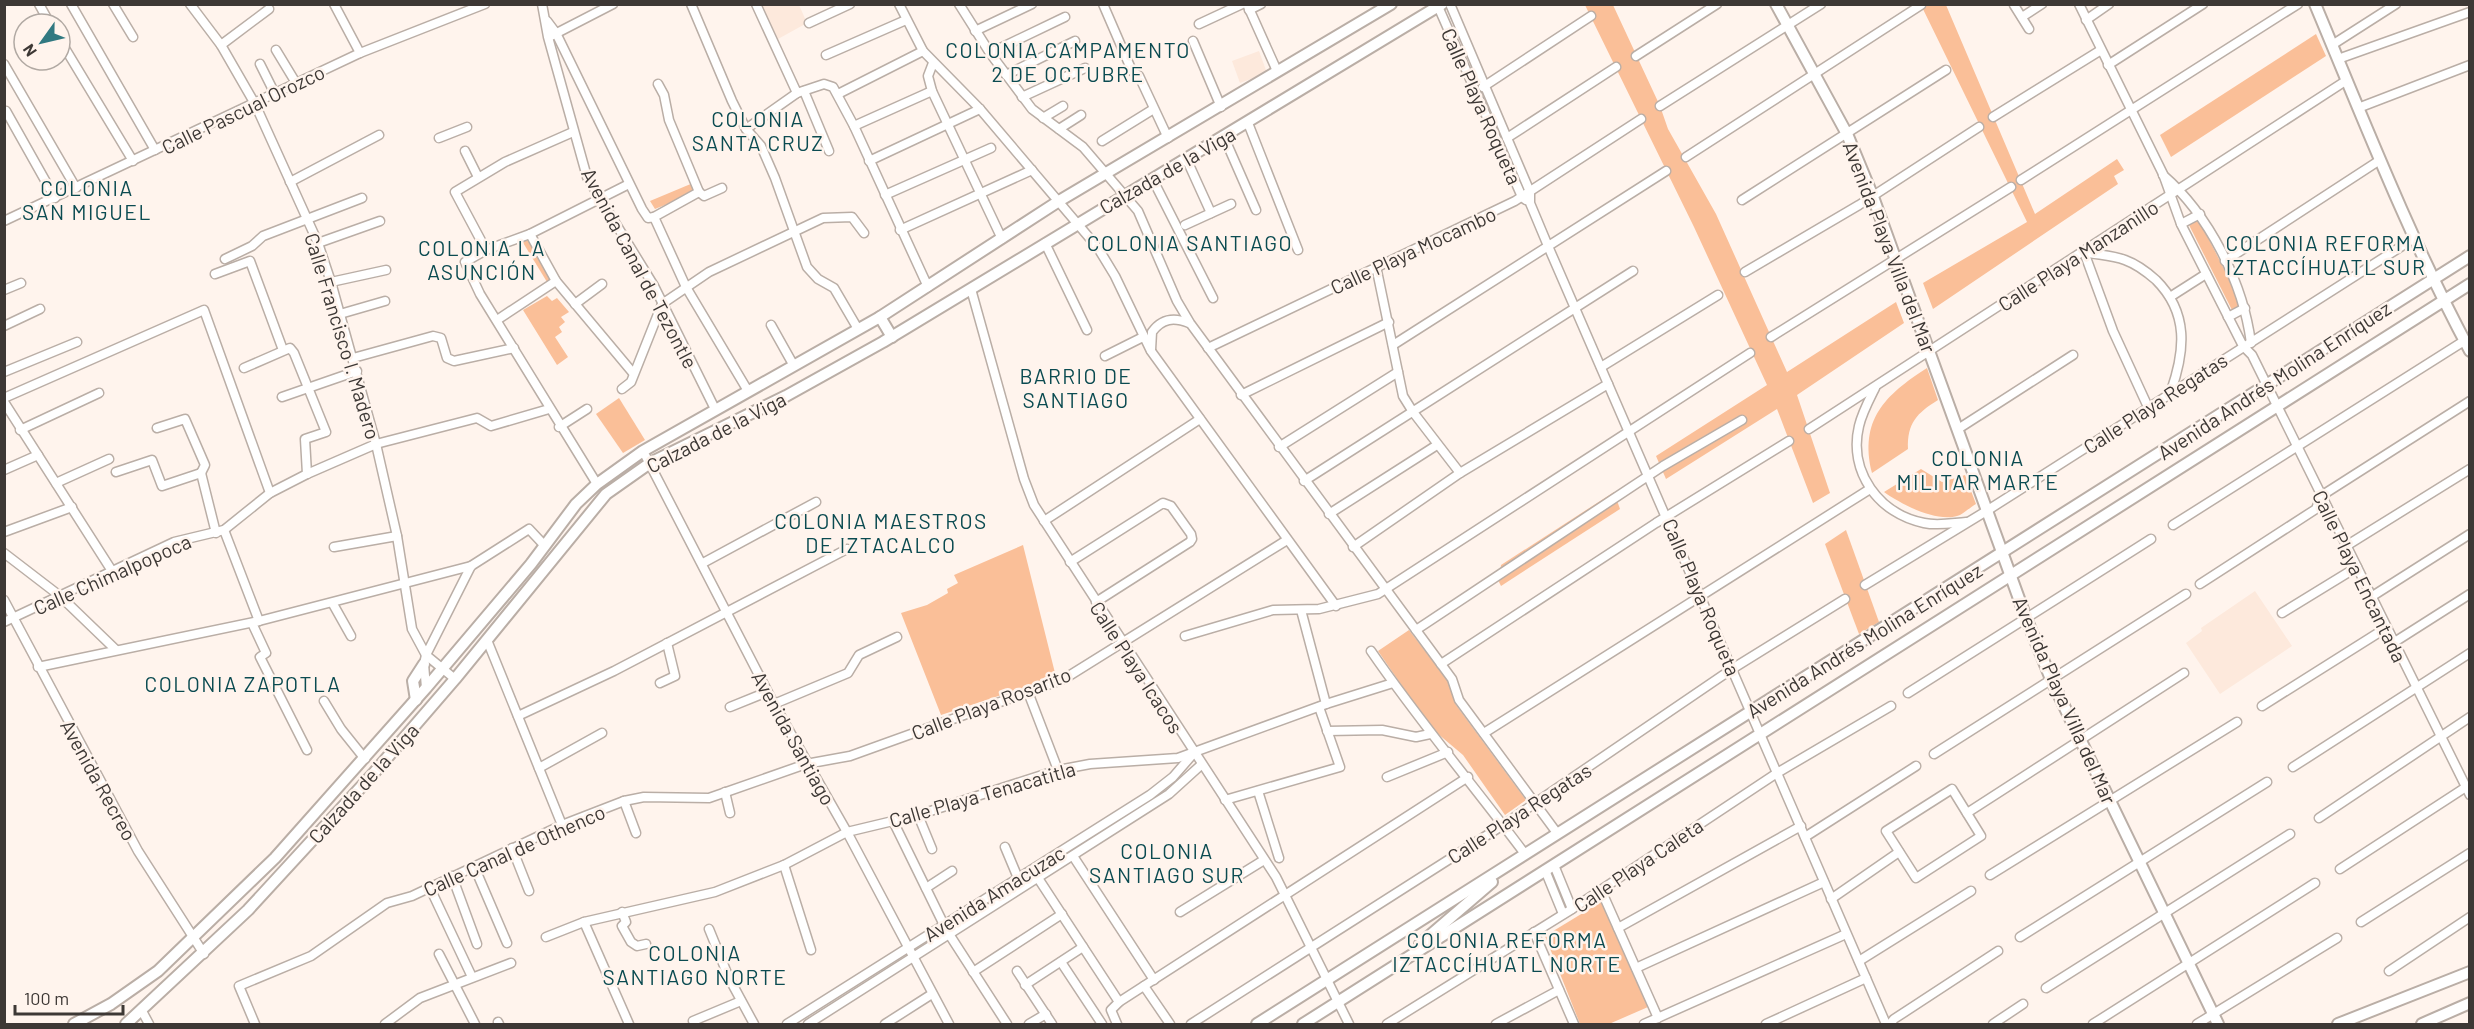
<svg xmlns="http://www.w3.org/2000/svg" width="2474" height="1029" font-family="Barlow,sans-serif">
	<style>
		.built { fill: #fde9dc }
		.green { fill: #fabf98 }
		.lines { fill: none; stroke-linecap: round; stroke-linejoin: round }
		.minor-casing { stroke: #baaea6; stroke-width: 11 }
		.major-casing { stroke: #baaea6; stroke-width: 14 }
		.minor { stroke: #fff; stroke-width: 8 }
		.major { stroke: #fff; stroke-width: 10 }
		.labels { text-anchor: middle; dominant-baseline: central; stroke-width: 5; stroke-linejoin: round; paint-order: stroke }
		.street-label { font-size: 20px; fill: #3d3835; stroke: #fff4ed }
		.neighbourhood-label { font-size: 21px; letter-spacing: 1.5px; fill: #0b4b51; stroke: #fff4ed }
	</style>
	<rect width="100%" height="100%" fill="#fff4ed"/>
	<g class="built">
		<polygon points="760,5 799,5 807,23 778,39"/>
		<polygon points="1259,51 1267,73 1240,83 1232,61"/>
		<polygon points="2255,591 2292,646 2220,694 2186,643 2202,631 2201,628"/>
	</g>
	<g class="green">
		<polygon points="1585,5 1613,5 1660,106 1668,129 1716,214 1787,372 1896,302 1904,323 1797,395 1830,493 1813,503 1777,409 1666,479 1656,456 1767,385 1694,227"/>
		<polygon points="1921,5 1946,5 2035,214 2117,159 2124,170 2114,176 2118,184 1933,309 1923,283 2027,222"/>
		<polygon points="2316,34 2326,56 2171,157 2160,135"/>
		<polygon points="693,183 695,189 692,194 655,209 650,201"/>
		<polygon points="2198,218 2243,306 2235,316 2189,225"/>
		<polygon points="526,239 531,242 550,279 547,282 522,241"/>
		<polygon points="547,296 552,301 557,298 569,312 561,317 565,322 559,327 562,332 555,337 568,357 557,365 523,310"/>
		<path d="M 1927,368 L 1938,400 C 1917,413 1907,423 1908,449 L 1872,473 C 1859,420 1885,395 1927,368 Z"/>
		<polygon points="619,398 645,440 623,453 596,414"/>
		<path d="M 1921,469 L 1942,482 L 1965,475 L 1976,504 C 1971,507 1965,512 1960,515 C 1938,524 1901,504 1884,492 Z"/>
		<polygon points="1614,492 1620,509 1501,586 1499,582 1501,565"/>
		<polygon points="1846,530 1879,622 1859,634 1825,544"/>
		<polygon points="1023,545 1056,677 941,715 901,613 927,605 948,593 947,589 958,583 954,575"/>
		<polygon points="1409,630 1448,681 1456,705 1526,800 1505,815 1463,755 1431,728 1378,651"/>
		<polygon points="1601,902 1648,1007 1609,1024 1580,1024 1545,936"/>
	</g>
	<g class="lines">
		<defs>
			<g id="minor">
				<polyline points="39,4 50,24"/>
				<polyline points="71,4 155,150"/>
				<polyline points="113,4 133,37"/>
				<polyline points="190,4 221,45 255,104 318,243 331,282 376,444 397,536 412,629 426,655 455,679"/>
				<polyline points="334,4 360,53"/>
				<polyline points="542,4 548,37 587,177 654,286 715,409"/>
				<polyline points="691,4 732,101 746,129 761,146 775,178 807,267 818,279 834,288 858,329"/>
				<polyline points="756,4 797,93"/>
				<polyline points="899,4 923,51 980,109 1098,248 1115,276 1151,351 1336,606"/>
				<polyline points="959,4 990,53 1032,109 1083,147 1138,211 1177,301 1190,323 1441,664 1452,679 1459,700 1557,833"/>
				<polyline points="1103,4 1132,71 1139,76 1168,138"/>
				<polyline points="1247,4 1277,71"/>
				<polyline points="1437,4 1522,197 1526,200"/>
				<polyline points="1450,4 1530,192 1530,203 1548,246 1886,1024"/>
				<polyline points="2079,4 2163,174 2181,224 2243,346 2252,355 2470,795"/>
				<polyline points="2014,5 2029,29"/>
				<polyline points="1249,10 1261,4"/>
				<polyline points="2022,17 2042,4"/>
				<polyline points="2086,20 2109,4"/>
				<polyline points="547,21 556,33 642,209 648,218 654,217 686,287 748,391"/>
				<polyline points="809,23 850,4"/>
				<polyline points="1199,24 1242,4"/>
				<polyline points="975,31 1032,4"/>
				<polyline points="551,36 613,4"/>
				<polyline points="60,40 133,161"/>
				<polyline points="1193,41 1221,107"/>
				<polyline points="221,45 269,9"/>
				<polyline points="2332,45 2396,4"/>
				<polyline points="276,50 296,83"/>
				<polyline points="990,53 1065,17"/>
				<polyline points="826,55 906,20"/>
				<polyline points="1636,56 1717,4"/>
				<polyline points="2338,59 2470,12"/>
				<polyline points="933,63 928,76 932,91 1002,239"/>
				<polyline points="4,64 76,188"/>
				<polyline points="260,64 275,94"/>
				<polyline points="2108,65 2203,4"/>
				<polyline points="1006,75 1075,41"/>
				<polyline points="658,84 664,95 669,120 699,192"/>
				<polyline points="1483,87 1591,16"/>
				<polyline points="804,91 829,151"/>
				<polyline points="838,94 923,51"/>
				<polyline points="1022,97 1085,68"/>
				<polyline points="1660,106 1821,4"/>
				<polyline points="2358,108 2470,65"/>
				<polyline points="6,111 55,198"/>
				<polyline points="1993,117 2101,50"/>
				<polyline points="1043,118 1063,106"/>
				<polyline points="1248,123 1298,250"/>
				<polyline points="854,126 932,91"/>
				<polyline points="746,129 797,93 824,84 833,87 854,126 928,287"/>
				<polyline points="1059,129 1081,115"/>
				<polyline points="1224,137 1256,210"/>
				<polyline points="439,138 467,127"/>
				<polyline points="1507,138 1616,67"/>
				<polyline points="1102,141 1152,110"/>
				<polyline points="465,151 478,177"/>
				<polyline points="1686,157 1921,5"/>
				<polyline points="1186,158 1211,213"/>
				<polyline points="869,161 980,109"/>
				<path d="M 2163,175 C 2209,215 2243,282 2251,343"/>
				<polyline points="1152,178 1213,298"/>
				<polyline points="2021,180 2298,4"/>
				<polyline points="290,182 379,135"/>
				<polyline points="699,192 704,196 722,188"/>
				<polyline points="885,195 991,148"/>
				<polyline points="1742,200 1946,70"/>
				<polyline points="654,217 699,192"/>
				<polyline points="4,221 360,53 485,4"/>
				<polyline points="2181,224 2200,214"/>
				<polyline points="1185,225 1231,204"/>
				<polyline points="900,230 1032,170"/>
				<polyline points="530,234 556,281 633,373"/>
				<polyline points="318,243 380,221"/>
				<polyline points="1045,243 1087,330"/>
				<polyline points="486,250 455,192 505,162 573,132"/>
				<path d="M 2084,252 C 2097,255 2112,255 2125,260 C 2136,264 2147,272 2156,280 C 2189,313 2185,351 2171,391"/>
				<polyline points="2084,252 2113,331 2148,407"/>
				<polyline points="225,259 252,246 263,236 362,198"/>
				<polyline points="2225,261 2380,160"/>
				<polyline points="1376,266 1403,396 1413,412 1460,473"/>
				<polyline points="1745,272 1859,205 1979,127"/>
				<polyline points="215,274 250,261 283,350"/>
				<polyline points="331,282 386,270"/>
				<polyline points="971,289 1024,479 1034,505 1276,877 1349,1024"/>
				<polyline points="4,290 21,283"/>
				<polyline points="2170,297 2206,274"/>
				<polyline points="575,304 602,284"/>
				<polyline points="340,314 385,301"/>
				<polyline points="2228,317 2245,308"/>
				<polyline points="497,320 556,281"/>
				<polyline points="771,325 794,366"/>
				<polyline points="4,326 40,309"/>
				<polyline points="1771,337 2011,187"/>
				<polyline points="1393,345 1666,171"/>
				<polyline points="1208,348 1515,201 1641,119"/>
				<path d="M 1151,350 L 1152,332 C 1162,318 1174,317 1189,323"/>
				<polyline points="1105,356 1143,337"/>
				<polyline points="353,358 433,336 441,338 447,358 454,361 514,348"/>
				<polyline points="1601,367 1718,295"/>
				<polyline points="244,368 290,348 294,353 326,432 305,439 307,474"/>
				<polyline points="4,372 77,342"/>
				<path d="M 1875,388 C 1869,400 1862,413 1859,426 C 1848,472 1879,514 1924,523 C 1938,526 1952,523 1966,522"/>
				<polyline points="622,389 631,382 662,304 709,272 823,218 852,217 864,233"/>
				<polyline points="1241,395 1389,322"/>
				<polyline points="282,397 357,371"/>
				<polyline points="4,398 204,310 270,493"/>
				<polyline points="4,402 112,571"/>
				<polyline points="559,427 587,409"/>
				<polyline points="157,428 185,419 205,465 201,473"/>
				<polyline points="1809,429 2347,80"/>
				<polyline points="1958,429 2073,355"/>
				<polyline points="20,430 99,393"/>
				<polyline points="1279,447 1398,372"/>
				<polyline points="643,451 774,704 847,832 949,1024"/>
				<polyline points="4,470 38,455"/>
				<polyline points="116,472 152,460 162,486 201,473"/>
				<polyline points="201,473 216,533"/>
				<polyline points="1304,481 1633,271"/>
				<polyline points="56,483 109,459"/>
				<polyline points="597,484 480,294 465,262 486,250 530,234 629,184"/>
				<polyline points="1329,514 1437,445"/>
				<polyline points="1044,521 1200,419"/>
				<polyline points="2173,525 2464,341"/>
				<polyline points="224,530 259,621"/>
				<polyline points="4,532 72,507"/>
				<polyline points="2346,546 2470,469"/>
				<polyline points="334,547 397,536"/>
				<polyline points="1353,547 1460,473 1608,384"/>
				<polyline points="4,553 60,596 115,649"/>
				<polyline points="1070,562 1163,503 1171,506 1191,534 1192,539 1190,542 1096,602"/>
				<polyline points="703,563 816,502"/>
				<polyline points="2200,584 2316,509 2321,496 2470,401"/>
				<polyline points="1865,585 1988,510 2413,239"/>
				<polyline points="2371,597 2470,534"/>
				<polyline points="4,600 138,851 204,954"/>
				<polyline points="333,604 351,636"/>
				<polyline points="1301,610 1326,704"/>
				<polyline points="2282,613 2357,567"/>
				<polyline points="4,622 174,542 224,530 270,493 307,474 376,444 477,418 491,426 549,409"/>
				<polyline points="252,623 266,653 260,657 307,750"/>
				<polyline points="1416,630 1663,466 1742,420"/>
				<polyline points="1185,636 1273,610 1319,609 1378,594 1750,353"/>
				<polyline points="487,640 562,825"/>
				<polyline points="2393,643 2470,594"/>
				<path d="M 1371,651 C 1419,721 1474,786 1525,854"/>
				<polyline points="1441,664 1656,523 1789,441"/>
				<polyline points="38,667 259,621 471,566"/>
				<polyline points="660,683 675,676 667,643"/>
				<polyline points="426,688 424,664 426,655 471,566 529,529 545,546"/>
				<polyline points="1028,692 1058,770"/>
				<polyline points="1908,693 2151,539"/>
				<polyline points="324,701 341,729 365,759"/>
				<polyline points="774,704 848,673 859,655 897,637"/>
				<polyline points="2262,706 2386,628"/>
				<polyline points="730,707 767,692"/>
				<polyline points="518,716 614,671 847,549"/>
				<polyline points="1327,731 1382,730 1416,737 1430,734"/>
				<polyline points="1484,733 1870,489"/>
				<polyline points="1934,754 2186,594"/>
				<polyline points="2293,767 2470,653"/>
				<polyline points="539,768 602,733"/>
				<polyline points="1387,777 1448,752"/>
				<polygon points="1952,789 1981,836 1916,878 1886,831"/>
				<polyline points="1258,791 1279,858"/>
				<polyline points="725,792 730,813"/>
				<polyline points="1225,800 1340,767 1319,707"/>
				<polyline points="624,801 636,833"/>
				<polyline points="1967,813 2184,673"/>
				<polyline points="918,815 932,849"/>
				<polyline points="2319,818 2470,717"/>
				<polyline points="893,821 944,925"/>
				<polyline points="1805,837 1916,766"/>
				<polyline points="1005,847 1018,878"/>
				<polyline points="512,848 529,891"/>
				<polyline points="1073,856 1154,980"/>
				<polyline points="784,865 811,950"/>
				<polyline points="1554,865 1572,909"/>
				<polyline points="474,866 507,943"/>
				<polyline points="2340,869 2466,787"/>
				<polyline points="1545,870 1563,914"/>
				<polyline points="1036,875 1119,1002"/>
				<polyline points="1990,875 2237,722"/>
				<polyline points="452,876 477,944"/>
				<polyline points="430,888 472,977"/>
				<polyline points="926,888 952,871"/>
				<polyline points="1601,890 1658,1018"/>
				<polyline points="1831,899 1899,852"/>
				<polyline points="622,912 626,922 622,926 631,942 637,946 646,944"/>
				<polyline points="1180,912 1264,860"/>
				<polyline points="584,922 629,1024"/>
				<polyline points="2361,922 2470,853"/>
				<polyline points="1618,928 1801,826"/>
				<polyline points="709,929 729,978 754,1024"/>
				<polyline points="1534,932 1574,1024"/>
				<polyline points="949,934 1007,1024"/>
				<polyline points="546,937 584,922 715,892 784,865 847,832 918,815 1058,770 1090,764 1178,758 1326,704 1393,683"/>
				<polyline points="2020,937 2267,782"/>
				<polyline points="439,954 475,1024"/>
				<polyline points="1859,961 1971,891"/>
				<polyline points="1061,962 1102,1024"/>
				<polyline points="1636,968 1824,882"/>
				<polyline points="1017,971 1052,1024"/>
				<polyline points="2389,971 2470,917"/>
				<polyline points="973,972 1062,914"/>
				<polyline points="1025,985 1083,947"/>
				<polyline points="1144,986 1170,1024"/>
				<polyline points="2046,988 2290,834"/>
				<polyline points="142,1011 149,1024"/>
				<polyline points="693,1021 741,1001"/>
				<polyline points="498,1022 499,1024"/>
				<polyline points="255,1024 239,986 311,956 387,903 412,896 562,825 624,801 644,797 709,798 806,764 850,756 1064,679 1287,540"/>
				<polyline points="385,1024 420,998 511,963"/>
				<polyline points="787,1024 1150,795 1173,777 1193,754"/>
				<polyline points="808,1024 1169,794 1201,765"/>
				<polyline points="885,1024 932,994"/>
				<polyline points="1029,1024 1046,1014"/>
				<polyline points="1117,1024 1111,1010 1119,1002 1468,777"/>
				<polyline points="1191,1024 1503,825 1732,669 1845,599"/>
				<polyline points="1387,1024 1572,909 1777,773 1891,706"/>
				<polyline points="1496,1024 1559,990"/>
				<polyline points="1644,1024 1846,934"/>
				<polyline points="1766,1024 1866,978"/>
				<polyline points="1890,1024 1894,1019 1998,951"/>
				<polyline points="1993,1024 2023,1004"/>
				<polyline points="2093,1024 2315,883"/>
				<polyline points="2197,1024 2337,938"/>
			</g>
			<g id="major">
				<polyline points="1776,4 1847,134 1873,197 2026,618 2051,679 2218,1024"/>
				<path d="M 2315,4 C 2364,121 2410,239 2470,351"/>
				<polyline points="880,317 892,337"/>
				<polyline points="416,700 413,681 424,664"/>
				<polyline points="1420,944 1492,882"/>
				<polyline points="74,1024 111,1004 158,971 275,858 426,688 531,564 576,504 597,484 643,451 880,317 1059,201 1391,4"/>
				<polyline points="126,1024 248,910 373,774 455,679 606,494 650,463 786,396 883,342 1442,4"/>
				<polyline points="1257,1024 2470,256"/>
				<polyline points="1303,1024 2470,284"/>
				<polyline points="2338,1024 2470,972"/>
				<polyline points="2422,1024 2470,1003"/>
			</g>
		</defs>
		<use href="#minor" class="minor-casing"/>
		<use href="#major" class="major-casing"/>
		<use href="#minor" class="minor"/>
		<use href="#major" class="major"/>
	</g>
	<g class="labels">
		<g class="street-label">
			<text transform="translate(1482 106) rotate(66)">Calle Playa Roqueta</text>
			<text transform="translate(243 109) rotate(-26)">Calle Pascual Orozco</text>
			<text transform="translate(1167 170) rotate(-30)">Calzada de la Viga</text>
			<text transform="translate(1890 247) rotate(69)">Avenida Playa Villa del Mar</text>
			<text transform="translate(1413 250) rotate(-25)">Calle Playa Mocambo</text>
			<text transform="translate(2078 255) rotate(-33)">Calle Playa Manzanillo</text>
			<text transform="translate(640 268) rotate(62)">Avenida Canal de Tezontle</text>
			<text transform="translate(343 336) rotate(73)">Calle Francisco I. Madero</text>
			<text transform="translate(2274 380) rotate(-33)">Avenida Andrés Molina Enríquez</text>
			<text transform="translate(2155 403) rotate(-33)">Calle Playa Regatas</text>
			<text transform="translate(716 432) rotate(-27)">Calzada de la Viga</text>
			<text transform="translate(112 574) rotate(-24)">Calle Chimalpopoca</text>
			<text transform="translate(2360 576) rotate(64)">Calle Playa Encantada</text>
			<text transform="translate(1702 597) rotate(67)">Calle Playa Roqueta</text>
			<text transform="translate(1864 640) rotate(-32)">Avenida Andrés Molina Enríquez</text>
			<text transform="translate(1137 667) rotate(57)">Calle Playa Icacos</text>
			<text transform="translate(2065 700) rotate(66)">Avenida Playa Villa del Mar</text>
			<text transform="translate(991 703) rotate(-21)">Calle Playa Rosarito</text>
			<text transform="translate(794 738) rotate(61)">Avenida Santiago</text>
			<text transform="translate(99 780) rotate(61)">Avenida Recreo</text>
			<text transform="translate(363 783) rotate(-48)">Calzada de la Viga</text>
			<text transform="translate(982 794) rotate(-16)">Calle Playa Tenacatitla</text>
			<text transform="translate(1519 813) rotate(-33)">Calle Playa Regatas</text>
			<text transform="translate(514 850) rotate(-24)">Calle Canal de Othenco</text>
			<text transform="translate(1638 865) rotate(-34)">Calle Playa Caleta</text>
			<text transform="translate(994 893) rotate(-32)">Avenida Amacuzac</text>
		</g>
		<g class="neighbourhood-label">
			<text x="1068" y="49">COLONIA CAMPAMENTO<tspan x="1068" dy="24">2 DE OCTUBRE</tspan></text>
			<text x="758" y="118">COLONIA<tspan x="758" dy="24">SANTA CRUZ</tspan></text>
			<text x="87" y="187">COLONIA<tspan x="87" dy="24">SAN MIGUEL</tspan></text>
			<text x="1190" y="242">COLONIA SANTIAGO</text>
			<text x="2326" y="242">COLONIA REFORMA<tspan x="2326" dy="24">IZTACCÍHUATL SUR</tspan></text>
			<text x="482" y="247">COLONIA LA<tspan x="482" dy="24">ASUNCIÓN</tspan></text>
			<text x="1076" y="375">BARRIO DE<tspan x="1076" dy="24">SANTIAGO</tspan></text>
			<text x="1978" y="457">COLONIA<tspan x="1978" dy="24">MILITAR MARTE</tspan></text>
			<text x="881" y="520">COLONIA MAESTROS<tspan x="881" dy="24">DE IZTACALCO</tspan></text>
			<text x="243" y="683">COLONIA ZAPOTLA</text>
			<text x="1167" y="850">COLONIA<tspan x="1167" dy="24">SANTIAGO SUR</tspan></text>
			<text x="1507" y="939">COLONIA REFORMA<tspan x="1507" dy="24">IZTACCÍHUATL NORTE</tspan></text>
			<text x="695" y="952">COLONIA<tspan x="695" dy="24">SANTIAGO NORTE</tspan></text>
		</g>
	</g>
	<rect width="2474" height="1029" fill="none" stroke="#3d3835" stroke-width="12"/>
	<g transform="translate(42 42) rotate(236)"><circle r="28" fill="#fff4ed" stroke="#b1a9a3" stroke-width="1.5"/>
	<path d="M0-4.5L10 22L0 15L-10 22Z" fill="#317981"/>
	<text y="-9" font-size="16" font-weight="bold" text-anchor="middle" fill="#3d3835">N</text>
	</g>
	<path d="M15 1005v9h108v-9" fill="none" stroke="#3d3835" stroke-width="3"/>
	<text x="24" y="1005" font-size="18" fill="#3d3835" stroke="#fff4ed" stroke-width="4.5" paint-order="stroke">100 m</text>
</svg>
